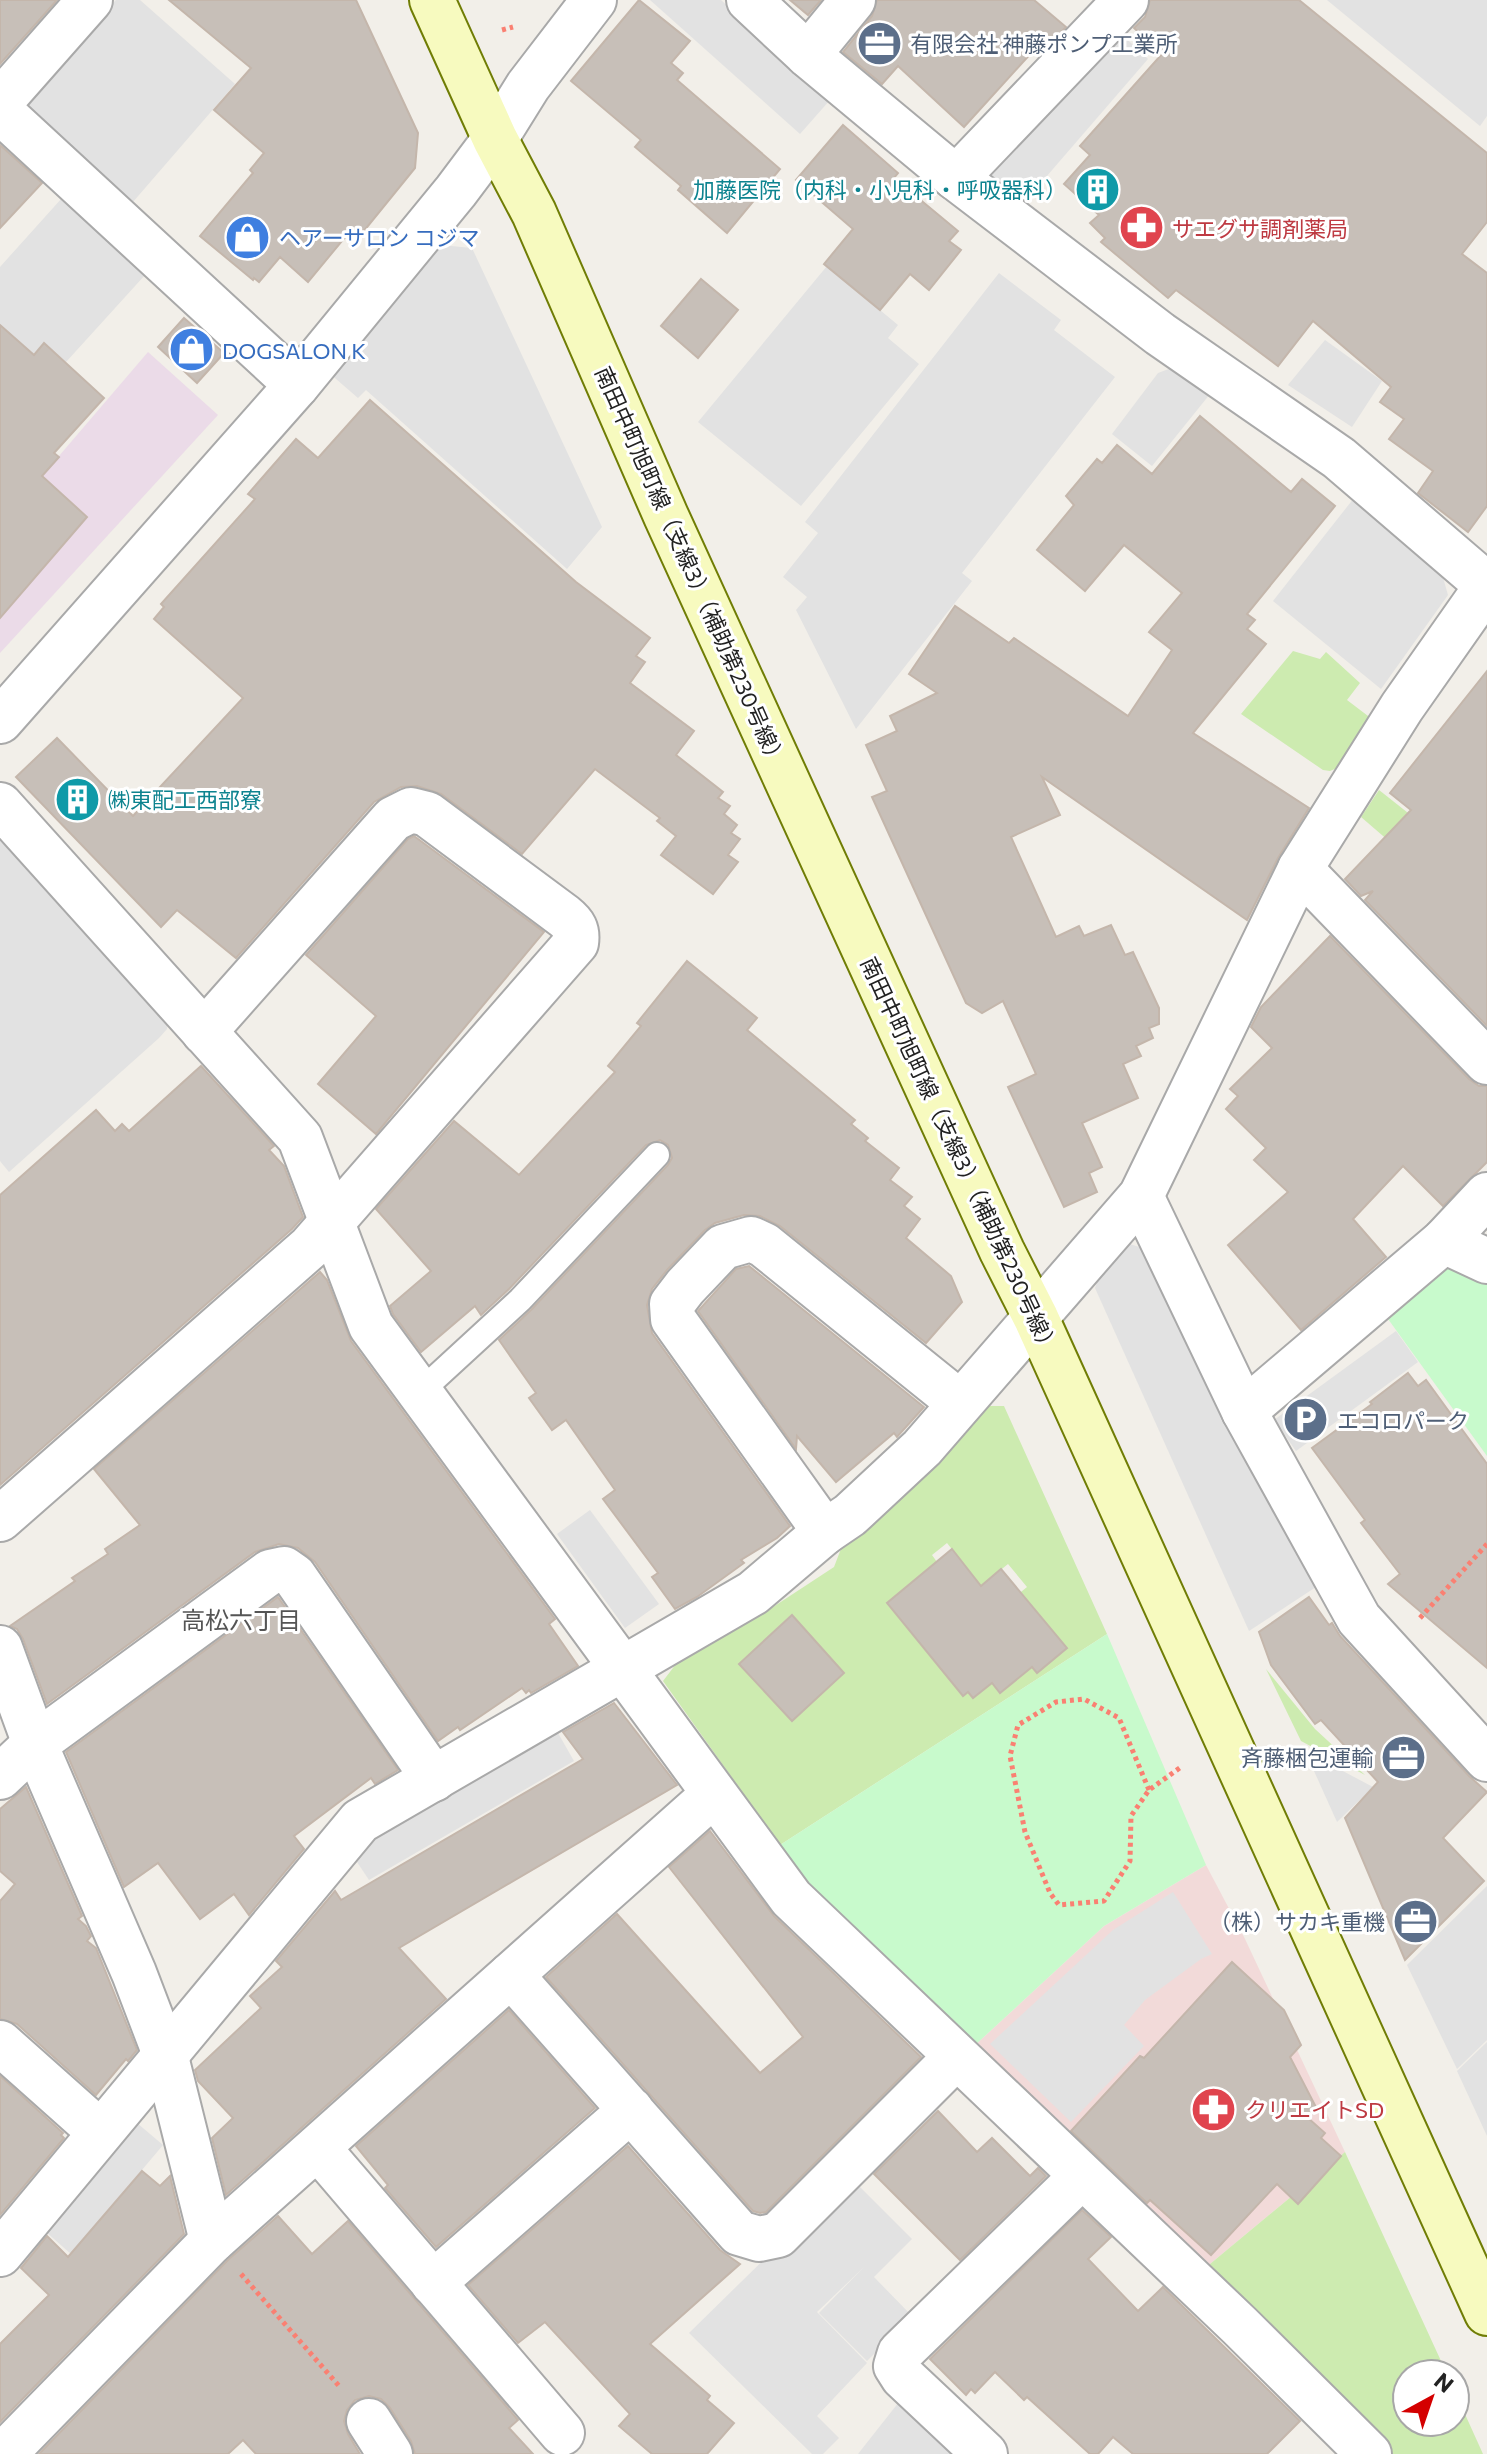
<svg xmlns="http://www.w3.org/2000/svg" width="1487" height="2454" font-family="Commissioner,'Noto Sans JP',sans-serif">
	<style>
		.commercial { fill: #f2dad9 }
		.industrial { fill: #ebdbe8 }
		.grass { fill: #cdebb0; fill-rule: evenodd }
		.park { fill: #c8facc }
		.parking { fill: #e2e2e2 }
		.building { fill: #c7bfb8; stroke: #c4b6ab; stroke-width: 2 }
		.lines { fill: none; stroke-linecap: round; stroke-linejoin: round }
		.lane-casing { stroke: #a9a9a9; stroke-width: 28 }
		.street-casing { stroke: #a9a9a9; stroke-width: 48 }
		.secondary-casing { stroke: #707d05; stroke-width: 48 }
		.path { stroke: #fa8072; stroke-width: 5; stroke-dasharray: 4 4; stroke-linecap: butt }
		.lane { stroke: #fff; stroke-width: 24 }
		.street { stroke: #fff; stroke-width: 44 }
		.secondary { stroke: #f7fabf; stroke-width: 44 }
		.labels { text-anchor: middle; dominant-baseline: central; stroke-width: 6; stroke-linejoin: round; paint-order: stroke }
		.service-label { font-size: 22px; fill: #4e5e75; stroke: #fff; text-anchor: start }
		.culture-label { font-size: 22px; fill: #0d838f; stroke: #fff; text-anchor: end }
		.health-label { font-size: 22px; fill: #be3a42; stroke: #fff; text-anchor: start }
		.shop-label { font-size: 22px; fill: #366cbe; stroke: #fff; text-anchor: start }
		.street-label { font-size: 22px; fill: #222; stroke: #fff }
		.neighbourhood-label { font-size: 24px; fill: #555; stroke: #fff }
	</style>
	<rect width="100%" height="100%" fill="#f2efe9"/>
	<polygon class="commercial" points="1206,1865 1245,1939 1345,2152 1204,2269 974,2046 1104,1926"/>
	<polygon class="industrial" points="148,352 218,415 0,653 0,525"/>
	<g class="grass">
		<polygon points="1293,651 1320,659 1326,652 1360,683 1347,700 1372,719 1337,768 1330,771 1323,770 1241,714"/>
		<polygon points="1379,790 1465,858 1440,885 1361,817"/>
		<path d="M 980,1406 L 1004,1406 L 1107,1634 L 780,1845 L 663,1681 L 676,1664 L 758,1617 L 834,1567 L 844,1541 ZM 947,1543 L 981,1586 L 1008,1564 L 1027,1587 L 1000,1609 L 1037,1672 L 1032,1667 L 1001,1693 L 992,1683 L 974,1698 L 968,1691 L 937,1562 L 932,1555 ZM 791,1615 L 844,1673 L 792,1721 L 739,1664 Z"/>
		<polygon points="1266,1669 1315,1729 1365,1775 1301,1741"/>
		<polygon points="1345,2152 1447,2374 1407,2374 1407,2422 1455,2422 1455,2392 1483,2454 1393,2454 1204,2269"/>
	</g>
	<g class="park">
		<polygon points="1450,1256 1487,1273 1487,1456 1383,1312"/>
		<polygon points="1107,1634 1206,1865 1104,1926 974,2046 803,1883 780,1845"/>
	</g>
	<g class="parking">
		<polygon points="116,0 140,0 235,84 126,210 25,119 25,95"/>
		<polygon points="650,0 721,0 830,100 800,134"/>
		<polygon points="1327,0 1487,0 1487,116 1480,126"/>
		<polygon points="1115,28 1148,59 1021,206 979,174"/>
		<polygon points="71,188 155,264 66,362 45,344 34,355 0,325 0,267"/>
		<polygon points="430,244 472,248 602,527 567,569 366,390 358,398 328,372"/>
		<polygon points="827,266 898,325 888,338 919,364 801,506 698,422"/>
		<polygon points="999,273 1061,320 1054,330 1115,377 962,573 972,581 856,729 796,610 807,597 783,577 818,533 805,522"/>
		<polygon points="1325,340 1382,381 1352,427 1288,385"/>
		<polygon points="1174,367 1210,394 1152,466 1112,434 1158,373"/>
		<polygon points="1354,498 1442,574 1448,595 1381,689 1273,601"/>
		<polygon points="0,833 168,1019 167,1029 159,1038 9,1172 0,1161"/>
		<polygon points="1124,1242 1148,1250 1319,1585 1249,1631 1095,1288 1101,1272"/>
		<polygon points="1396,1331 1418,1362 1296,1451 1274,1420"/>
		<polygon points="590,1510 659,1604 625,1628 557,1534"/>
		<polygon points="554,1726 574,1761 369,1880 353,1856 379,1827"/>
		<polygon points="1305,1751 1373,1787 1337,1822"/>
		<polygon points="1487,1886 1487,2040 1457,2069 1407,1965"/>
		<polygon points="1173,1892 1212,1954 1201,1959 1145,2000 1124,2025 1144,2046 1071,2122 990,2044 1113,1930"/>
		<polygon points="1487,2042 1487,2136 1457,2071"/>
		<polygon points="137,2123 163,2145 71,2254 45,2231"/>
		<polygon points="849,2176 912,2239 874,2277 912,2316 867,2361 819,2313 864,2267 817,2312 867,2363 817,2416 839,2438 823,2454 812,2454 689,2333"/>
		<polygon points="899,2402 958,2454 858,2454"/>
	</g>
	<g class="building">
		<polygon points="0,0 57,0 0,64"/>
		<polygon points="169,0 356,0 418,133 415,168 359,237 351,230 308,282 280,257 259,282 254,278 253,280 200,236 253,173 250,170 264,153 214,110 251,68"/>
		<polygon points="639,0 690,41 671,63 683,73 677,80 780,169 727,233 678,190 681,186 635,147 641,140 571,81"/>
		<polygon points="790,0 821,0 808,15"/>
		<polygon points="877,0 1034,0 1066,27 1038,56 1033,51 964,127 898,66 882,84 843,52 872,16"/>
		<polygon points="1150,0 1299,0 1487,153 1487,222 1462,254 1487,273 1487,506 1468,532 1418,493 1433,471 1389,439 1404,419 1380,402 1391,387 1313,321 1278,366 1176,290 1168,298 1101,242 1105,238 1090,223 1099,215 1064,184 1090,155 1080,146 1162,54 1134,28 1145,17"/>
		<polygon points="843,125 898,173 894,178 958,231 949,241 961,250 929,290 910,274 880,310 824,264 853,229 796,180"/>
		<polygon points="0,145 42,183 0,228"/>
		<polygon points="701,279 738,310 698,358 661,326"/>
		<polygon points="184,318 224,353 197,383 158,347"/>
		<polygon points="0,325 34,355 44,343 104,398 54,453 59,457 42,476 87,517 0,618"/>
		<polygon points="370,400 576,582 650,638 636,656 645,662 630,683 694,731 676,755 723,792 718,798 730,806 724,814 737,825 731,833 740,839 728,855 738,862 713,894 661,855 676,836 657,821 660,818 595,769 522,854 441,794 417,786 401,787 374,802 236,958 177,910 161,927 16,777 57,738 133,816 243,698 154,619 164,607 161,604 255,499 248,494 296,439 318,458"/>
		<polygon points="1200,416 1291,492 1302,479 1335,506 1247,614 1255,620 1247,629 1266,644 1193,733 1309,808 1278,858 1247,920 1042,777 1060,815 1011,837 1056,937 1079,926 1084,936 1111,925 1125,955 1133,952 1159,1008 1159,1024 1149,1028 1153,1038 1136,1046 1141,1056 1123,1064 1138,1098 1082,1123 1102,1167 1089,1173 1097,1192 1064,1207 1008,1087 1036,1074 1003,1001 982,1013 966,1003 872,797 887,791 866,745 897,731 890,716 937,693 909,674 955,606 1009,643 1014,638 1128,716 1172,650 1149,632 1182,593 1124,545 1085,591 1037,550 1074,505 1066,496 1097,459 1102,463 1117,445 1152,474"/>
		<polygon points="1487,671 1487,1026 1365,900 1373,891 1361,896 1345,879 1411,810 1390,793"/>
		<polygon points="414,836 544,932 376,1134 318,1084 376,1016 306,955 408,839"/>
		<polygon points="1330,936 1469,1079 1479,1086 1487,1086 1487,1162 1443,1206 1403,1166 1353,1219 1386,1257 1301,1330 1228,1245 1288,1192 1254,1160 1266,1148 1226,1109 1238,1096 1230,1089 1272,1048 1251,1027 1261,1007"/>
		<polygon points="687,961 757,1018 747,1030 855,1120 851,1124 868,1138 865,1141 899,1168 890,1180 912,1197 904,1206 920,1219 906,1238 951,1276 962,1302 926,1343 780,1226 760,1216 744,1215 715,1223 705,1230 667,1270 652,1289 647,1305 652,1333 790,1526 777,1538 741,1560 744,1563 697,1597 675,1609 652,1577 658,1573 603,1499 615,1490 566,1420 552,1430 529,1398 536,1393 499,1340 531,1310 668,1165 672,1158 668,1145 660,1140 646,1145 509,1289 481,1315 475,1306 421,1352 393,1314 390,1306 431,1271 376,1209 454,1121 519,1175 615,1072 608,1066 641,1026 637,1023"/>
		<polygon points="201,1066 274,1146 269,1150 284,1166 303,1217 292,1229 0,1485 0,1195 96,1110 115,1131 122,1124 129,1131"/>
		<polygon points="749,1266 924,1407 897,1437 894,1433 836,1482 797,1436 796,1449 698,1311 736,1269"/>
		<polygon points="320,1272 327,1280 351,1341 555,1619 549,1624 578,1666 531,1693 529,1690 526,1693 522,1688 460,1730 458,1727 438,1741 315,1562 298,1548 279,1544 255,1552 47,1704 23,1639 17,1629 10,1626 75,1581 72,1578 108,1554 105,1549 140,1525 94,1469"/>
		<polygon points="1408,1373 1418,1386 1426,1380 1487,1464 1487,1668 1388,1584 1400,1574 1361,1523 1365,1520 1312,1448 1372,1404 1370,1402"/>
		<polygon points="952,1549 981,1586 1001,1569 1067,1648 1037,1673 1032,1667 1000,1693 992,1683 973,1698 968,1692 963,1696 887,1603"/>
		<polygon points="278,1597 398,1770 375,1784 371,1778 294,1836 304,1849 249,1915 234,1894 200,1919 158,1863 124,1887 66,1752"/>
		<polygon points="1309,1597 1329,1625 1332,1623 1340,1636 1379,1678 1469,1776 1487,1792 1443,1838 1484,1881 1405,1960 1345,1818 1378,1782 1321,1720 1315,1724 1271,1665 1259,1632"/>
		<polygon points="792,1615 844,1673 792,1721 739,1664"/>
		<polygon points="614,1703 677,1785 399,1948 446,1999 226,2195 212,2138 233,2118 198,2081 195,2070 261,2008 250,1996 282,1967 276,1961 335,1891 341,1900 583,1759 563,1732"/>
		<polygon points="26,1787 82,1916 78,1919 86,1926 91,1936 87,1941 96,1948 137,2050 128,2061 126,2059 96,2095 17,2024 0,2019 0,1901 15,1884 0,1871 0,1809"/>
		<polygon points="710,1831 774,1916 921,2057 766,2212 760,2213 753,2211 546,1977 617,1914 760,2073 803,2037 669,1867"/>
		<polygon points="1232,1962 1284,2010 1301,2045 1290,2057 1317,2109 1308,2118 1325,2133 1321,2138 1341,2156 1298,2204 1277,2184 1211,2255 1150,2200 1147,2203 1071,2131 1140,2056 1144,2058"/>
		<polygon points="509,2010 595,2108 436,2247 385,2188 388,2185 356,2146"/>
		<polygon points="0,2076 63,2133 61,2135 64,2138 0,2215"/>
		<polygon points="938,2111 977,2152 992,2138 1030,2176 1038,2168 1046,2176 960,2260 874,2174"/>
		<polygon points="628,2146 720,2250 740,2264 650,2344 710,2396 707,2400 734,2423 707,2454 652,2454 619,2426 630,2414 545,2322 518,2343 468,2285"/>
		<polygon points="142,2171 160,2186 170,2176 184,2234 0,2422 0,2344 49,2295 21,2268 47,2236 68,2257"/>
		<polygon points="1082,2210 1111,2237 1088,2259 1138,2311 1163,2287 1300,2421 1267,2454 1133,2454 1113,2437 1098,2454 1090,2454 1027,2397 1024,2400 995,2372 975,2393 971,2389 966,2395 930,2359"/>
		<polygon points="278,2216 312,2254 348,2221 518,2420 509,2428 533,2454 415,2454 411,2441 390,2408 381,2399 369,2396 355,2400 347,2410 344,2421 348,2434 360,2454 256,2454 243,2440 228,2454 39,2454 229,2259"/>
	</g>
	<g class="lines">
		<defs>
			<polyline id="lane" points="420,1392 520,1300 657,1155"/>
			<g id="street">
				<polyline points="749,0 808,55 956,178 1160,334 1339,458 1487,585"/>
				<polyline points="808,55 853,0"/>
				<polyline points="0,102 90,0"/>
				<polyline points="0,111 297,385"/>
				<polyline points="956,178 1126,0"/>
				<polyline points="0,721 297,385 456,191 495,139 528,86 594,0"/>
				<polyline points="0,805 300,1138 371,1326 791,1898 1240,2326 1369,2454"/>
				<polyline points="1300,869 1487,1062"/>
				<polyline points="1141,1196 1244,1411 1359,1619 1487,1759"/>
				<polyline points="1444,1241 1487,1261"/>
				<polyline points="1244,1411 1444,1241 1487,1195"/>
				<path d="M 0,1519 L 310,1247 L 576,943 C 578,930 574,924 564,916 L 427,814 L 411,810 L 393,819 L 204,1032"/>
				<polyline points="825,1532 673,1319 672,1304 685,1287 723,1247 751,1239 764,1245 960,1403"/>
				<polyline points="0,1648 35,1744 134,1973 166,2057 212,2241"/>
				<polyline points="0,1777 35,1744 270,1572 284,1569 294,1576 434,1779"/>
				<polyline points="511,1975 739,2233 759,2239 778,2235 956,2057"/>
				<polyline points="0,2043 100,2132"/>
				<polyline points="318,2148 562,2433"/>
				<polyline points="0,2254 360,1821 753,1593 825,1532 850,1515 922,1448 1141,1196 1300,869 1402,707 1487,586"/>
				<polyline points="433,2283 631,2110"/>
				<polyline points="369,2421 390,2454"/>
				<polyline points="4,2454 212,2241 714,1794"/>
				<polyline points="985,2454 903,2377 896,2366 900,2353 1081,2177"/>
			</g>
			<polyline id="secondary" points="432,0 495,139 534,213 666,516 1002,1251 1036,1318 1487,2313"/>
		</defs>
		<use href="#lane" class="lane-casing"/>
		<use href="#street" class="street-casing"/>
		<use href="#secondary" class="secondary-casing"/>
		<g class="path">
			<polyline points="502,30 513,27"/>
			<polyline points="1420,1618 1487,1544"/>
			<polyline points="1149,1790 1119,1718 1084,1699 1056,1702 1018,1725 1010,1756 1025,1832 1050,1893 1059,1905 1104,1901 1130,1861 1131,1816 1149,1790 1181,1767"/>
			<polyline points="241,2274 340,2387"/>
		</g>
		<use href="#lane" class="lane"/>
		<use href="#street" class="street"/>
		<use href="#secondary" class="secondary"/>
	</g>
	<defs>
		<symbol id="office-disc" viewBox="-11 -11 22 22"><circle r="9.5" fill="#5c6f8a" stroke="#fff"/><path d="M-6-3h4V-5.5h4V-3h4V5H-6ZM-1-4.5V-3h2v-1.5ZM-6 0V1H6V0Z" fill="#fff"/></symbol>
		<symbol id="building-disc" viewBox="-11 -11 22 22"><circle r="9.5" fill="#0f9aa8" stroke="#fff"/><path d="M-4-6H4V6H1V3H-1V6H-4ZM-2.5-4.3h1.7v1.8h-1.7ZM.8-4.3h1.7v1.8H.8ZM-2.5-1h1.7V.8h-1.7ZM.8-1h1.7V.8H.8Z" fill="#fff"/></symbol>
		<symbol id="pharmacy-disc" viewBox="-11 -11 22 22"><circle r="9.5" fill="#e0444e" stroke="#fff"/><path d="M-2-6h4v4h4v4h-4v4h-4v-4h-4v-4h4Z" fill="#fff"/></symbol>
		<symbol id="shop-disc" viewBox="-11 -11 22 22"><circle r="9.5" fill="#3f7fe0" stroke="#fff"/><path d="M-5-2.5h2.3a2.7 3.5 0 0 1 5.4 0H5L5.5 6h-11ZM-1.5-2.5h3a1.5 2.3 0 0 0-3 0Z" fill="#fff"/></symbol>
		<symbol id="parking-disc" viewBox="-11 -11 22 22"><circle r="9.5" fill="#5c6f8a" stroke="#fff"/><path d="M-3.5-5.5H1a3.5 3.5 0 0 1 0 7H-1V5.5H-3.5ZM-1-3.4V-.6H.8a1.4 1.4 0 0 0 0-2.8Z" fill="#fff"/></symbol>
	</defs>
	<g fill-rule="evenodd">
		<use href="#office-disc" x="854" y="18" width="51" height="51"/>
		<use href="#building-disc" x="1072" y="164" width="51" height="51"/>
		<use href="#pharmacy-disc" x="1116" y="202" width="51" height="51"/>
		<use href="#shop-disc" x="222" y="212" width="51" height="51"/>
		<use href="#shop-disc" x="166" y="324" width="51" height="51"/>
		<use href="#building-disc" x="52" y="774" width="51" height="51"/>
		<use href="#parking-disc" x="1280" y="1394" width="51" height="51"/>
		<use href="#office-disc" x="1378" y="1732" width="51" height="51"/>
		<use href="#office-disc" x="1390" y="1896" width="51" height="51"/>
		<use href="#pharmacy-disc" x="1188" y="2084" width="51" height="51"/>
	</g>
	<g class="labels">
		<g class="service-label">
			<text x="910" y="43">有限会社 神藤ポンプ工業所</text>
			<text x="1337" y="1420">エコロパーク</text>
			<text x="1373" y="1757" text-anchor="end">斉藤梱包運輸</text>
			<text x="1385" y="1921" text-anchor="end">（株）サカキ重機</text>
		</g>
		<g class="culture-label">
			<text x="1067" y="189">加藤医院（内科・小児科・呼吸器科）</text>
			<text x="108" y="799" text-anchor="start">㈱東配工西部寮</text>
		</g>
		<g class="health-label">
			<text x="1172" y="228">サエグサ調剤薬局</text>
			<text x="1245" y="2109">クリエイトSD</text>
		</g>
		<g class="shop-label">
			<text x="279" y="237">ヘアーサロン コジマ</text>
			<text x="222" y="350">DOGSALON K</text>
		</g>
		<g class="street-label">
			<text transform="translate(691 567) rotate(66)">南田中町旭町線（支線3）（補助第230号線）</text>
			<text transform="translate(960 1156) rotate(65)">南田中町旭町線（支線3）（補助第230号線）</text>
		</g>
		<g class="neighbourhood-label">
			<text x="241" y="1619">高松六丁目</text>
		</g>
	</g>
	<g transform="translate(1431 2398) rotate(40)"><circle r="38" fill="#ffffff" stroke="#a7a7a7" stroke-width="2"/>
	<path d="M0-6L14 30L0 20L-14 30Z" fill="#d40000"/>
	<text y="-12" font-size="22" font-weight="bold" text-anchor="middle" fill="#222222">N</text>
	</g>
</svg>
